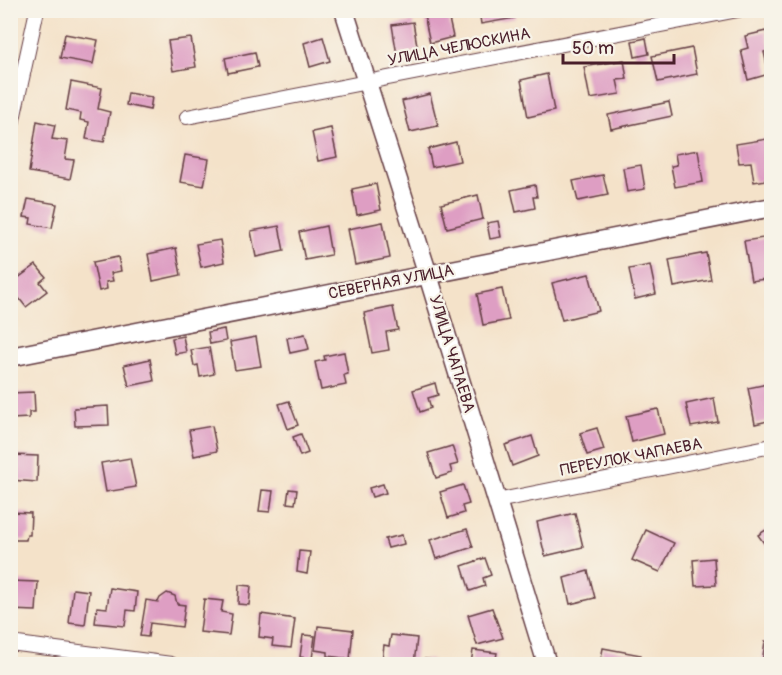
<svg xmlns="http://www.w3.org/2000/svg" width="782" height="675" font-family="Pangolin,sans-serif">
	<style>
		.building { fill: #de9ec3 }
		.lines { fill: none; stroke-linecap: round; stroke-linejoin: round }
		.minor-casing { stroke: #643c43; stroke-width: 16 }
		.tertiary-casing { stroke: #643c43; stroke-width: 21 }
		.minor { stroke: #fff; stroke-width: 14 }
		.tertiary { stroke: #fff; stroke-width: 18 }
		.labels { text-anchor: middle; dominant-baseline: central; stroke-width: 4.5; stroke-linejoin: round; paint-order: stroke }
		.street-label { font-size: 16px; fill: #4a1f2b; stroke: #f7f3e8 }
	</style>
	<rect width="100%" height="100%" fill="#f7f3e8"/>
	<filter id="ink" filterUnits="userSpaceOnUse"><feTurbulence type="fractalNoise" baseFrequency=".0167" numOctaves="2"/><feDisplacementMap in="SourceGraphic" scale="12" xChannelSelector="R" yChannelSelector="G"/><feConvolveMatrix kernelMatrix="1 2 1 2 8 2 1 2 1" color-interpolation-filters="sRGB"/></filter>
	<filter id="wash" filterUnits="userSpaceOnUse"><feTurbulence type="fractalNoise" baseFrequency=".008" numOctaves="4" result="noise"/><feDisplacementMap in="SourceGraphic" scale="24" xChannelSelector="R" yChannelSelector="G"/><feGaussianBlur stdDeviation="1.35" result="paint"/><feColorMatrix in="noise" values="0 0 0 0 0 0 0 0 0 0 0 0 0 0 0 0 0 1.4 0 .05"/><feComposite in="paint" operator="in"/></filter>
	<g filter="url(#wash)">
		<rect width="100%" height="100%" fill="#f4e2c9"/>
		<g id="blocks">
			<g class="building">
				<polygon points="447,10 453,37 430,43 424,15"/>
				<polygon points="479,10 513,10 515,18 481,24"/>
				<polygon points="413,22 418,51 397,55 392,25"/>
				<polygon points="766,31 771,50 764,52 769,74 748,80 741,50 748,48 745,36"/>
				<polygon points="65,34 98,40 93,64 60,58"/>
				<polygon points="323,37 330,61 310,67 304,43"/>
				<polygon points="191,38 196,67 173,71 168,41"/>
				<polygon points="646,38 649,54 635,57 632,41"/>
				<polygon points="692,48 697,74 658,82 652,56"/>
				<polygon points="255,52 258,67 228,73 225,58"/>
				<polygon points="624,60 627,79 617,80 620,94 590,99 584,67"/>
				<polygon points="547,74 554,111 528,117 521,80"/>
				<polygon points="71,82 102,88 98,109 110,112 104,142 86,139 89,122 80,120 81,113 66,110"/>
				<polygon points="128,93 152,97 150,110 126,105"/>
				<polygon points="430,94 438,126 410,132 402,101"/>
				<polygon points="669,102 672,116 611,129 608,115"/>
				<polygon points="37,121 55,125 52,139 68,141 65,159 74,160 70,179 29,172"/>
				<polygon points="331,128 337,157 318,161 312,132"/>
				<polygon points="767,139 772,164 772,179 754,182 751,162 739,163 736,144"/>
				<polygon points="456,142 460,161 432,167 428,149"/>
				<polygon points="698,150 703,182 675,187 671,166 677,165 675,154"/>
				<polygon points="185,155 209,159 204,186 180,182"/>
				<polygon points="641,165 645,189 627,192 623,168"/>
				<polygon points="603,175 608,195 578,201 573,181"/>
				<polygon points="376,184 381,210 357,215 352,189"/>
				<polygon points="535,185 537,197 533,197 535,208 516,212 511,190"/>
				<polygon points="478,195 483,219 447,228 441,204"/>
				<polygon points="28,199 57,204 52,228 30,224 31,218 24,217"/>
				<polygon points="498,221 501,237 490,239 487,223"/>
				<polygon points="383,222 390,258 355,265 348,229"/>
				<polygon points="279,226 284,251 256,257 251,231"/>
				<polygon points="326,226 331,255 305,260 299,232"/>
				<polygon points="769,237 772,278 751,281 744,241"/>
				<polygon points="220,240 224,262 201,267 196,244"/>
				<polygon points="176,248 181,275 153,281 148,254"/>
				<polygon points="706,253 711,280 674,287 669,260"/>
				<polygon points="118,257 121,271 111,273 113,281 106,282 107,289 99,291 93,262"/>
				<polygon points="36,265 46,277 40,282 47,291 26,307 10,287 10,284"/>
				<polygon points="650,265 656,294 635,299 629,269"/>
				<polygon points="589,274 599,311 562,320 552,283"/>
				<polygon points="502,289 509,320 483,325 477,294"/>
				<polygon points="393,307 398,330 386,332 389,350 372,353 364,313"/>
				<polygon points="224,329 226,341 210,344 208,332"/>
				<polygon points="305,334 309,349 290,353 287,338"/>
				<polygon points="183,336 186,352 175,354 172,338"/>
				<polygon points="256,337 261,366 235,370 230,342"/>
				<polygon points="209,347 214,374 200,377 198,365 194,366 191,350"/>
				<polygon points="344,352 348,374 344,375 346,385 321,390 315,362 325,360 324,356"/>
				<polygon points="150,359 154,381 129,386 124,365"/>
				<polygon points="435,383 438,395 428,398 431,408 420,412 413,390"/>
				<polygon points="772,383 772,420 755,424 748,388"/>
				<polygon points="34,392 35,412 29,412 29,418 10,419 10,393"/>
				<polygon points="714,398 718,422 691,427 686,404"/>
				<polygon points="289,401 298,425 288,429 279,404"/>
				<polygon points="108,406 109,425 75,426 74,408"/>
				<polygon points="658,409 664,434 632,442 626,416"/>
				<polygon points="212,426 217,451 194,456 189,430"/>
				<polygon points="597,428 604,450 587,455 580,433"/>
				<polygon points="301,434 308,453 300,456 293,437"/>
				<polygon points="532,436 538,456 512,466 505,445"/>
				<polygon points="452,446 458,464 450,466 452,473 436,478 428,453"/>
				<polygon points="12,455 38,456 37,482 10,480"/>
				<polygon points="130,458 136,487 106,492 101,463"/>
				<polygon points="383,484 386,493 372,497 369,488"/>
				<polygon points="463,485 469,504 462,506 464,513 448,518 440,492"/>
				<polygon points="289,489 297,490 295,504 287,503"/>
				<polygon points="262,490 273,491 270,512 259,511"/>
				<polygon points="11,512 31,513 30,535 27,535 26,540 10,540"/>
				<polygon points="575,513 583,547 545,556 537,522"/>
				<polygon points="772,526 772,554 758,535"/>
				<polygon points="467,529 473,547 436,559 430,540"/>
				<polygon points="646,530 674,543 660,572 632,560"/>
				<polygon points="402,535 404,544 388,548 385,539"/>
				<polygon points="299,551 310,552 307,574 297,572"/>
				<polygon points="485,558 491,575 483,578 485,586 470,591 462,566"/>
				<polygon points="714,558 716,585 695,586 693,560"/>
				<polygon points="588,571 595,598 570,604 564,578"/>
				<polygon points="10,581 38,582 36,611 10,610"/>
				<polygon points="239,585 251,586 249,605 238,604"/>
				<polygon points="110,588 137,592 135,611 127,610 125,626 95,623 97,607 107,608"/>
				<polygon points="73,589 89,591 85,625 69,623"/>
				<polygon points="167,593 175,596 177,604 185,605 182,627 150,623 148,637 140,636 146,600 158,602 160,598"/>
				<polygon points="204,599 223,601 221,612 232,614 229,635 200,632"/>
				<polygon points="492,608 503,638 477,645 468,615"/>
				<polygon points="261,614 295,619 291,648 272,646 273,639 259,637"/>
				<polygon points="318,626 353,630 350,659 328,656 328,652 315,650"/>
				<polygon points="303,635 315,636 312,659 300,657"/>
				<polygon points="391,635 417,638 414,664 382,661 384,645 389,646"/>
				<polygon points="765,641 772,642 772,664 762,664"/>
				<polygon points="603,648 641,655 639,664 600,664"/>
				<polygon points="473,650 497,653 495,664 471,664"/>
				<polygon points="424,659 433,660 433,664 423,664"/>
			</g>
		</g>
	</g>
	<g filter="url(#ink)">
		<use href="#blocks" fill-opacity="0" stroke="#643c43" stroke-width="1.5"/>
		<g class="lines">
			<defs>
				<g id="minor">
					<polyline points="187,117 738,10"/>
					<polyline points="10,133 37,10"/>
					<polyline points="496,501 772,446"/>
					<polyline points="10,643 171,664"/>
				</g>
				<g id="tertiary">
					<polyline points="344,10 428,275 547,664"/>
					<polyline points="10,357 772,207"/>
				</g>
			</defs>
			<use href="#minor" class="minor-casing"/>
			<use href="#tertiary" class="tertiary-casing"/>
			<use href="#minor" class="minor"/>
			<use href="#tertiary" class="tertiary"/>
		</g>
	</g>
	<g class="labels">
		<g class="street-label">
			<text transform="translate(459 47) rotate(-11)">УЛИЦА ЧЕЛЮСКИНА</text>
			<text transform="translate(391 282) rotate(-11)">СЕВЕРНАЯ УЛИЦА</text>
			<text transform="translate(452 354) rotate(73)">УЛИЦА ЧАПАЕВА</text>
			<text transform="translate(631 457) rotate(-11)">ПЕРЕУЛОК ЧАПАЕВА</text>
		</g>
	</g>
	<rect width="782" height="675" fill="none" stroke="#f7f3e8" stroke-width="36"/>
	<path d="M563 54v9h111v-9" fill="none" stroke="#4a1f2b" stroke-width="3"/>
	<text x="572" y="54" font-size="18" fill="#4a1f2b" stroke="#f7f3e8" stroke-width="4.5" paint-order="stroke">50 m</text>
</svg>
